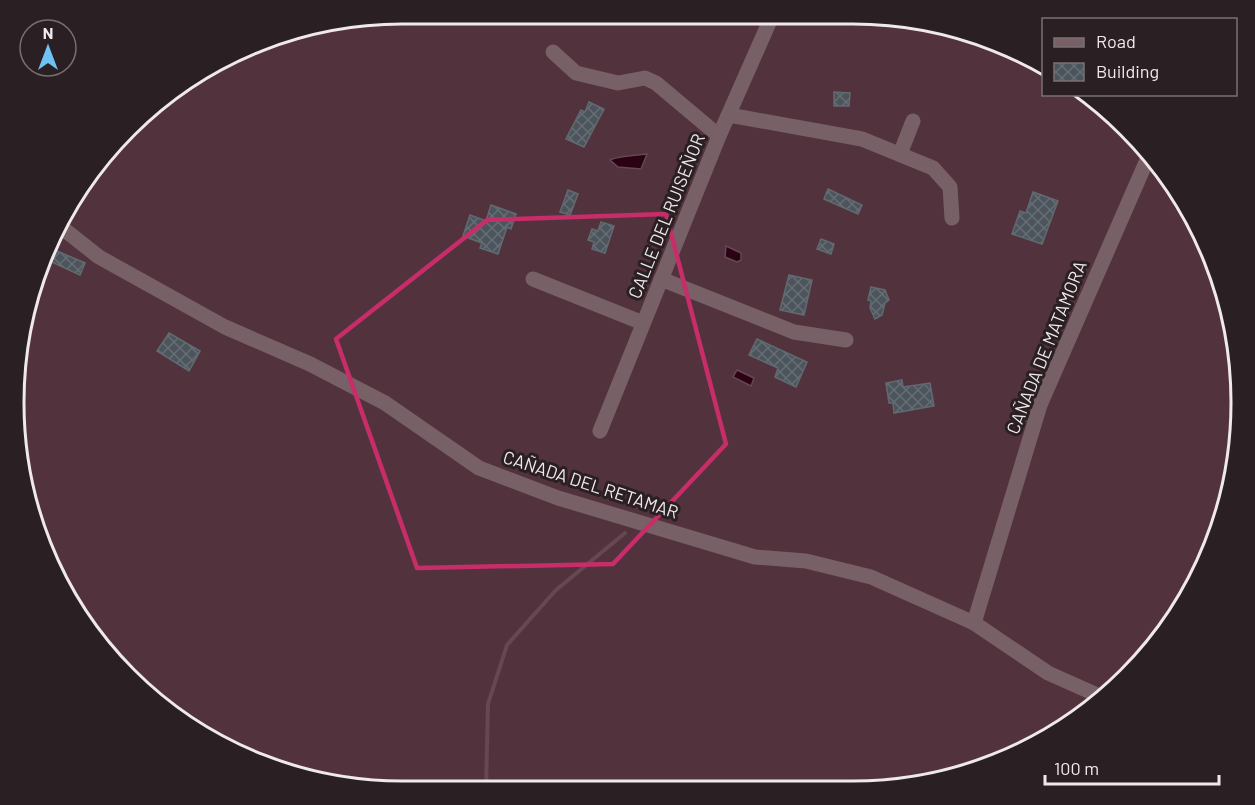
<svg xmlns="http://www.w3.org/2000/svg" width="1255" height="805" font-family="Barlow,sans-serif">
	<style>
		.grass { fill: #52333d }
		.water { fill: #2b0213; stroke: #664754; stroke-width: 1.5 }
		.lines { fill: none; stroke-linecap: round; stroke-linejoin: round }
		.stream { stroke: #664754; stroke-width: 4 }
		.building { fill: url(#building-cross-hatch); stroke: #616a71; stroke-width: 1.5 }
		.minor { stroke: #786067; stroke-width: 15 }
		.marked { fill: none; stroke: #c72d69; stroke-width: 4.5; stroke-linejoin: round }
		.labels { text-anchor: middle; dominant-baseline: central; stroke-width: 6; stroke-linejoin: round; paint-order: stroke }
		.street-label { font-size: 18px; fill: #f0e9eb; stroke: #2a2023 }
		.rim { fill: none; stroke: #f0e9eb; stroke-width: 3 }
	</style>
	<defs>
		<pattern id="building-cross-hatch" width="8" height="8" patternUnits="userSpaceOnUse" patternTransform="scale(1.5)"><rect width="8" height="8" fill="#4c555c"/><path d="M0 0l8 8M0 8l8-8" fill="none" stroke="#666d74"/></pattern>
	</defs>
	<rect width="100%" height="100%" fill="#2a2023"/>
	<polygon class="grass" points="403,14 904,17 1002,43 1043,69 1044,94 1084,95 1109,110 1201,230 1241,377 1221,527 1145,659 1090,711 1024,752 878,791 352,788 253,762 146,695 79,618 27,503 14,377 34,277 94,165 186,79 278,34"/>
	<g class="water">
		<path d="M 647,154 L 641,169 L 618,167 L 610,160 C 616,156 638,155 647,154 Z"/>
		<polygon points="726,246 741,253 741,260 737,262 725,257"/>
		<polygon points="737,370 754,378 751,386 733,377"/>
	</g>
	<g class="lines">
		<polyline class="stream" points="486,789 488,704 507,645 556,590 625,533"/>
	</g>
	<g class="building">
		<polygon points="834,92 850,93 849,106 834,106"/>
		<polygon points="589,102 604,109 584,147 566,139 581,110 585,112"/>
		<polygon points="828,189 862,205 858,214 824,199"/>
		<polygon points="568,190 578,194 570,215 560,212"/>
		<polygon points="1033,192 1058,201 1042,244 1012,234 1020,211 1026,213"/>
		<polygon points="491,205 516,214 511,229 507,227 498,254 480,248 482,243 463,236 470,215 486,221"/>
		<polygon points="601,222 614,226 605,253 592,249 594,242 588,240 592,229 598,231"/>
		<polygon points="821,239 834,244 831,254 817,249"/>
		<polygon points="50,248 85,263 80,275 45,259"/>
		<polygon points="789,275 812,280 804,315 780,310"/>
		<polygon points="871,287 885,290 889,300 885,303 882,315 875,319 870,308 871,301 868,300"/>
		<polygon points="169,333 200,351 189,371 157,351"/>
		<polygon points="757,339 807,362 796,387 775,377 778,368 749,355"/>
		<polygon points="902,380 903,387 930,383 934,406 894,413 893,403 889,403 886,383"/>
	</g>
	<g class="lines">
		<g class="minor">
			<polyline points="553,52 576,73 618,83 645,78 656,83 719,136"/>
			<polyline points="729,115 862,139 933,168 950,187 952,218"/>
			<polyline points="900,154 913,121"/>
			<polyline points="61,227 99,257 225,327 310,364 385,403 479,468 558,498 755,557 806,561 871,577 974,623 1048,673 1104,698"/>
			<polyline points="533,279 643,323"/>
			<polyline points="661,279 794,332 846,340"/>
			<polyline points="600,431 719,136 772,16"/>
			<polyline points="974,623 1040,405 1147,160"/>
		</g>
	</g>
	<path class="marked" d="M 666,214 L 726,444 L 613,564 L 417,568 L 336,339 L 487,220 Z"/>
	<g class="labels">
		<g class="street-label">
			<text transform="translate(666 216) rotate(-68)">CALLE DEL RUISEÑOR</text>
			<text transform="translate(1046 347) rotate(-68)">CAÑADA DE MATAMORA</text>
			<text transform="translate(591 484) rotate(18)">CAÑADA DEL RETAMAR</text>
		</g>
	</g>
	<path d="M0 0H1255V805H0ZM402 24H853A378 378 0 0 1 1231 402V403A378 378 0 0 1 853 781H402A378 378 0 0 1 24 403V402A378 378 0 0 1 402 24Z" fill="#2a2023" fill-rule="evenodd"/>
	<path class="rim" d="M402 24H853A378 378 0 0 1 1231 402V403A378 378 0 0 1 853 781H402A378 378 0 0 1 24 403V402A378 378 0 0 1 402 24Z"/>
	<rect x="1042" y="18" width="195" height="78" fill="#2a2023" stroke="#797073" stroke-width="1.5"/>
	<rect x="1054" y="38" width="30" height="9" fill="#786067" stroke="#797073" stroke-width="1.5"/>
	<text x="1096" y="48" font-size="18" fill="#f0e9eb">Road</text>
	<rect x="1054" y="63" width="30" height="18" fill="url(#building-cross-hatch)" stroke="#797073" stroke-width="1.5"/>
	<text x="1096" y="78" font-size="18" fill="#f0e9eb">Building</text>
	<g transform="translate(48 48)"><circle r="28" fill="#2a2023" stroke="#797073" stroke-width="1.5"/>
	<path d="M0-4.5L10 22L0 15L-10 22Z" fill="#70c2f4"/>
	<text y="-9" font-size="16" font-weight="bold" text-anchor="middle" fill="#f0e9eb">N</text>
	</g>
	<path d="M1045 775v9h174v-9" fill="none" stroke="#f0e9eb" stroke-width="3"/>
	<text x="1054" y="775" font-size="18" fill="#f0e9eb" stroke="#2a2023" stroke-width="4.5" paint-order="stroke">100 m</text>
</svg>
